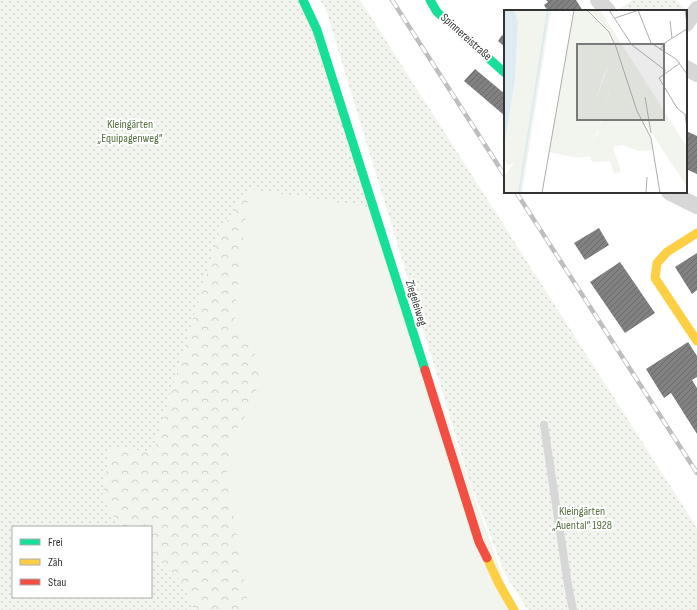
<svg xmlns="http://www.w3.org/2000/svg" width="697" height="610" font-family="'Sofia Sans Condensed',sans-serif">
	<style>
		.grass { fill: #f1f5ed }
		.forest { fill: url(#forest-crowns) }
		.park { fill: url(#park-dots) }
		.building { fill: url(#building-hatch) }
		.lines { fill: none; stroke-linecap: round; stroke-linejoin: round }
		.lane { stroke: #d7d7d7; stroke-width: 8 }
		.street { stroke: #d7d7d7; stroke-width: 16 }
		.fast { stroke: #16e098; stroke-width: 9 }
		.slow { stroke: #ffcf43; stroke-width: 9 }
		.jam { stroke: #f24e42; stroke-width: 9 }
		.rail-casing { stroke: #bebebe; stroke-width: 4.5 }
		.rail { stroke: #fff; stroke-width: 3; stroke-dasharray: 9; stroke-linecap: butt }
		.labels { text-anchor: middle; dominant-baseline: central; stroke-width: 4; stroke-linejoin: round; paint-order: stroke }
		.street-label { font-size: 12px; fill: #333; stroke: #fff }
		.park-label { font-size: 12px; fill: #56703f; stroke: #fff }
		.inset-river { fill: none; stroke: #ddebf3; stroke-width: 2 }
		.inset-road { fill: none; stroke: #adadad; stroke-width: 1 }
		.view { fill: #7a7a7a; fill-opacity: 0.15; stroke: #7a7a7a; stroke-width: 2 }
		.inset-edge { fill: none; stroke: #333; stroke-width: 2 }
	</style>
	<defs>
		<pattern id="forest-crowns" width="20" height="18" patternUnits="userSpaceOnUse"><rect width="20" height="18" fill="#f1f5ed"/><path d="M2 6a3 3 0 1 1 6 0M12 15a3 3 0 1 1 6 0" fill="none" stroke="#cfd2cc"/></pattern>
		<pattern id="park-dots" width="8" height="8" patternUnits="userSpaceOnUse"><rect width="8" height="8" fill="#f1f5ed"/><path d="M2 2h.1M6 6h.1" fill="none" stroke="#cfd2cc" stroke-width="1.8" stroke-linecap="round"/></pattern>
		<pattern id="building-hatch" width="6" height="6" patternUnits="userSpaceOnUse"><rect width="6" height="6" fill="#818181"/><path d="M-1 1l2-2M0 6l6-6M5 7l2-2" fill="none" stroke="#6a6a6a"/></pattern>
	</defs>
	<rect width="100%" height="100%" fill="#fff"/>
	<polygon class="grass" points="249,189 374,208 514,610 249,610 227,473 232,437 255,401 261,362 234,325"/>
	<polygon class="forest" points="249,189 234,325 261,362 255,401 232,437 227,473 249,610 194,610 182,582 151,552 151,527 124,527 113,516 102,497 110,447 153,452 219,232"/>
	<g class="park">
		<polygon points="0,0 303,0 374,208 249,189 219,232 153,452 110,447 102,497 113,516 124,527 13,527 13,597 151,597 151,552 182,582 194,610 0,610"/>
		<polygon points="320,0 360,0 697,528 697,610 528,610 505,574 468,476 326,10"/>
		<polygon points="633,0 676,0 692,16 686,11 616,11"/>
	</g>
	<g class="building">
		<polygon points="546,0 576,0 583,11 548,11 544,5 548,2"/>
		<polygon points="502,35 505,37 505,47 498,41"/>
		<polygon points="475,69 505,94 505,116 464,81"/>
		<polygon points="686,131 697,136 697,174 686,169"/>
		<polygon points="599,228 609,245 585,260 574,243"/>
		<polygon points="697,253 697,290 692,294 675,267"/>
		<polygon points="620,262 655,313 625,333 590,282"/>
		<polygon points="688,342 697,356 697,377 692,380 697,388 697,434 671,393 664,398 646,369"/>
	</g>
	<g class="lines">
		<polyline class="lane" points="544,425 568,585 573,610"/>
		<g class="street">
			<polyline points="598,0 608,11"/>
			<polyline points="686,24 697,9"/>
			<polyline points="686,68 697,74"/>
			<polyline points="669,192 697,206"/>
		</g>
		<g class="fast">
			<polyline points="303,0 317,30 425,370"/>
			<polyline points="430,0 437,12 505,73"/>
		</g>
		<g class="slow">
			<polyline points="697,233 667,252 657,263 655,278 697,341"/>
			<polyline points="487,558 498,582 514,610"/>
		</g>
		<polyline class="jam" points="425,370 479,542 487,558"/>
		<defs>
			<g id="rail">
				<polyline points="392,0 505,176"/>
				<polyline points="516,192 697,473"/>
			</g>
		</defs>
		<use href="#rail" class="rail-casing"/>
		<use href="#rail" class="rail"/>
	</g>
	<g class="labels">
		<g class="street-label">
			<text transform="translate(466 37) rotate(42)">Spinnereistraße</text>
			<text transform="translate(416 303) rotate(73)">Ziegeleiweg</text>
		</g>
		<g class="park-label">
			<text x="130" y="124">Kleingärten<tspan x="130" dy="14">„Equipagenweg“</tspan></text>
			<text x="582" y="511">Kleingärten<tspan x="582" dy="14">„Auental“ 1928</tspan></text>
		</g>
	</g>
	<g transform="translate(504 10)">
		<rect width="183" height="183" fill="#fff"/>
		<path d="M 10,0 L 35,0 L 31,6 L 22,9 L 21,19 L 14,17 ZM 104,57 L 120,60 L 145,125 L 118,132 L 107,128 L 101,93 L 105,84 L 102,74 Z" fill="#f1f5ed"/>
		<path d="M 35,0 L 47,0 L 18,183 L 0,183 L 0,167 L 10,153 L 3,155 L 2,151 L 0,152 L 0,138 L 11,70 L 14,17 L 21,19 L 20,10 L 31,6 ZM 104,57 L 102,74 L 106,79 L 101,93 L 107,128 L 118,132 L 145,125 L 149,140 L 135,141 L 118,135 L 109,137 L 117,162 L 110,163 L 106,151 L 88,152 L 86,146 L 75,148 L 95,122 L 97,110 L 86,96 L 87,89 L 92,90 Z" fill="#f1f5ed"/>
		<path d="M 70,0 L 83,0 L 105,22 L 120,60 L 104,57 L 100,63 L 92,90 L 87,90 L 86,96 L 96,106 L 96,118 L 81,142 L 75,148 L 45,142 ZM 85,0 L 96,0 L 183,137 L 183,177 L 136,105 L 108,25 Z" fill="#f1f5ed"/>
		<path d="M 0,0 L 10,0 L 14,13 L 11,70 L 0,138 Z" fill="#ddebf3"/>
		<path class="inset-river" d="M 15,183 L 44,0"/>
		<path class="inset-road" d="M 83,0 L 105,22 L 112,37 L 133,101 L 147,128 L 156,183M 105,0 L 128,35 L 162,61M 134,0 L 147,33 L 172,49 L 183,64M 181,0 L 183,14M 111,8 L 135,0M 166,11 L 168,28M 156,40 L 162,32 L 183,19M 176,53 L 155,68 L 173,98 L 183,106M 141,87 L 147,123M 181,105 L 183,118M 38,183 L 70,0M 142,183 L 143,167"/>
		<path class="view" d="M 73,34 L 160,34 L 160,110 L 73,110 Z"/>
		<rect width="183" height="183" class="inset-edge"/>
	</g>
	<rect x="12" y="526" width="140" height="72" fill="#ffffff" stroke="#adadad"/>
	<rect x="20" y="539" width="20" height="6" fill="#16e098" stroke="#adadad"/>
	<text x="48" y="546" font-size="12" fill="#333333">Frei</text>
	<rect x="20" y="559" width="20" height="6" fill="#ffcf43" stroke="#adadad"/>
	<text x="48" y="566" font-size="12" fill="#333333">Zäh</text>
	<rect x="20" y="579" width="20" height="6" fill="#f24e42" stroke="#adadad"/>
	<text x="48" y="586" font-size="12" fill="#333333">Stau</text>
</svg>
